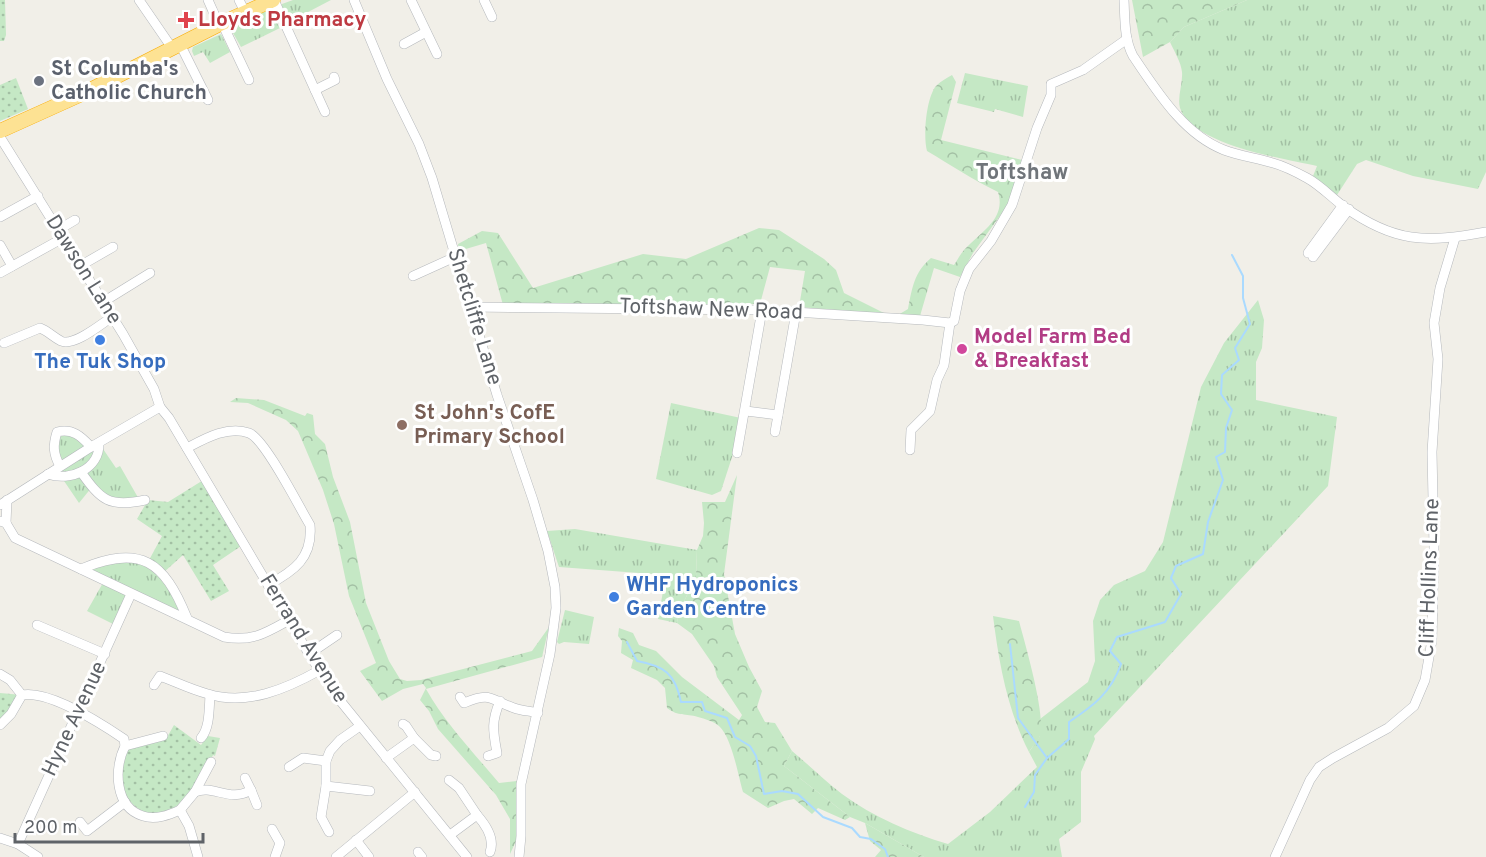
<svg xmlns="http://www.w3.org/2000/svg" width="1486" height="857" font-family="Overpass,sans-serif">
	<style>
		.grass { fill: url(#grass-tufts) }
		.forest { fill: url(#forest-crowns) }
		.park { fill: url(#park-dots) }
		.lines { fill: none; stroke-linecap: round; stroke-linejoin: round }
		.stream { stroke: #aadaff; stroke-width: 2 }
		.minor-casing { stroke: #b5b8bc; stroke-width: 10 }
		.highway-casing { stroke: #f9ab00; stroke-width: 15 }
		.minor { stroke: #fff; stroke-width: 9 }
		.highway { stroke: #fde293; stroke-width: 14 }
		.health-dot { fill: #e0444e; stroke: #fff; stroke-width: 2 }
		.worship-dot { fill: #6b7280; stroke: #fff; stroke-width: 2 }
		.shop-dot { fill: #3f7fe0; stroke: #fff; stroke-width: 2 }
		.hotel-dot { fill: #d1479c; stroke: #fff; stroke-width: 2 }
		.education-dot { fill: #8d6e63; stroke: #fff; stroke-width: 2 }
		.labels { text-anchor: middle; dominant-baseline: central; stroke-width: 6; stroke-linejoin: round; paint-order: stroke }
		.health-label { font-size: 21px; font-weight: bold; fill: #be3a42; stroke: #fff; text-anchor: start }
		.worship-label { font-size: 21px; font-weight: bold; fill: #5b616d; stroke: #fff; text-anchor: start }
		.street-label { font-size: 21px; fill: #5f6368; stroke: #fff }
		.hotel-label { font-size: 21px; font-weight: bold; fill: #b23c85; stroke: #fff; text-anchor: start }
		.shop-label { font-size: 21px; font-weight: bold; fill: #366cbe; stroke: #fff }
		.education-label { font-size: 21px; font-weight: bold; fill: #785e54; stroke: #fff; text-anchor: start }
		.neighbourhood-label { font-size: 22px; font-weight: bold; fill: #70757a; stroke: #fff }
	</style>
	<defs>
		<pattern id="grass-tufts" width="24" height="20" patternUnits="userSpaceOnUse" patternTransform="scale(1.5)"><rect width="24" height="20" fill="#c5e8c5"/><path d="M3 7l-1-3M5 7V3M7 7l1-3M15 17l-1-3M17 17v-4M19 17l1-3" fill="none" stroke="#a3c0a4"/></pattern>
		<pattern id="forest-crowns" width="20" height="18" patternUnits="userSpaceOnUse" patternTransform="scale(1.5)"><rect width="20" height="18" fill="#c5e8c5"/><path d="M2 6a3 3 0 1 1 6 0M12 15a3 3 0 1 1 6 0" fill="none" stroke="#a3c0a4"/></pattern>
		<pattern id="park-dots" width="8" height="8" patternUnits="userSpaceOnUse" patternTransform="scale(1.5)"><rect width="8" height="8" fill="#c5e8c5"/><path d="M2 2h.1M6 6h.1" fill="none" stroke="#a3c0a4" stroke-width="1.8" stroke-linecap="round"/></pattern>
	</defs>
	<rect width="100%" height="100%" fill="#f1efe8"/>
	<g class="grass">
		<polygon points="293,0 331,0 289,22 282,8 282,4"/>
		<path d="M 1247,0 L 1486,0 L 1486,172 L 1478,189 L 1413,176 L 1366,160 L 1357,164 L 1337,195 L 1313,176 L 1317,166 C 1285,159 1192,145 1180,108 C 1177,97 1183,84 1182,72 C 1181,62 1174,51 1170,42 L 1184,27 Z"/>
		<polygon points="268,9 280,28 241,47 233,33 233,27"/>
		<polygon points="221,34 230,52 210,63 203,52 194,56 192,51 193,47"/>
		<polygon points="965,73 1028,86 1023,117 995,109 994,112 957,103"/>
		<path d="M 1258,300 L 1264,320 L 1262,348 L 1256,362 L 1256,400 L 1337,417 L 1328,486 L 1094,736 L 1095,739 L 1081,772 L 1081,822 L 1059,839 L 1062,857 L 924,857 L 865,823 L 850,817 L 784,766 L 792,751 C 809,765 825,781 842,794 C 873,817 911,833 948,844 L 990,812 L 1037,767 L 1029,752 L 1040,736 L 1040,719 L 1088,682 L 1095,661 L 1093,621 L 1100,600 L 1114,585 L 1145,571 L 1163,542 L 1201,387 L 1224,343 Z"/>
		<polygon points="671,403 741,418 733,454 721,491 712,495 656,479"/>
		<polygon points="57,432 99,443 116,468 120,466 140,501 116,503 92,487 79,503 62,478 52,476 60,466"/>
		<polygon points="575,529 697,550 696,576 679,612 677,623 658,619 666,575 559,567 547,531"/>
		<polygon points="124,557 163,573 187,618 132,594 117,626 87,611 104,581 81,569"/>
		<polygon points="565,610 594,617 589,644 564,642 559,644 557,642"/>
	</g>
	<g class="forest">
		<polygon points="1132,0 1247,0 1184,27 1170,42 1143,57"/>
		<path d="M 952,75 L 956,82 L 941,140 L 1022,160 L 1010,202 L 973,253 L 960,277 L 934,268 L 920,316 L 898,315 L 908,309 C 912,289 914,272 931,258 L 954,265 C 958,259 962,251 968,246 C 984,230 1006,217 998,192 C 973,180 951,165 927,151 C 923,137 926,98 936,86 C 941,81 947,78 952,75 Z"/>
		<polygon points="759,228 779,230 824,259 836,270 844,293 886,314 799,307 805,271 770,267 760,304 503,305 486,243 459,251 458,244 482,231 498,233 533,288 643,254 686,259"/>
		<path d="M 236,398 L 264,400 L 305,416 L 307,413 L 313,415 L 315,434 L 325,444 L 333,477 L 350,522 L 366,603 L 389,661 L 400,679 L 407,681 L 421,680 L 532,651 L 549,627 L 542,657 L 426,689 C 445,723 473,752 499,783 L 517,781 L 517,839 L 510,854 L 510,819 L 496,795 L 438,729 L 429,711 L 420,700 L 426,688 L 423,684 L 403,689 L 382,701 L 360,671 L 376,663 L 349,596 L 334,524 L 323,490 L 298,431 L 286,420 L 248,403 L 230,402 Z"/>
		<path d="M 737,475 L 724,574 L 735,634 L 749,667 L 762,691 L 757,707 L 765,722 L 775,723 L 792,751 L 784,766 L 850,817 L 845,820 L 818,808 L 812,814 L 794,799 L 784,801 L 768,808 L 743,792 C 738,775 732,738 719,726 C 713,721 705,719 698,717 C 685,713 679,717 667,708 L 665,688 L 657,680 L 631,668 L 633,660 L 621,653 L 622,641 L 618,636 L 619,628 L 633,633 L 639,645 L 656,651 L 682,677 L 739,720 L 742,715 L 717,677 L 714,666 L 692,634 L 677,623 L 679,612 L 696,576 L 697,550 L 703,536 L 704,523 L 702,502 L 725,502 Z"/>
		<path d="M 993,616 L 1019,621 C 1025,644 1046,715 1040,736 C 1038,741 1032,747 1029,752 C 1007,709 999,663 993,616 Z"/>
		<polygon points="865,823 924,857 875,857 881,850 870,841"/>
	</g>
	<g class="park">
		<polygon points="0,0 5,0 6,35 4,41 0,41"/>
		<polygon points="16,78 28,109 0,121 0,85"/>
		<polygon points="205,479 244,544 213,565 229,591 211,601 183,555 163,573 148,562 162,536 137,519 148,500 168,502"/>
		<polygon points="0,693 22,695 0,725"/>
		<path d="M 174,725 L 201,745 L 208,736 L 220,738 L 215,756 L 213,755 C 205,772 193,794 178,805 C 135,836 103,775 130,748 L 166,739 Z"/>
	</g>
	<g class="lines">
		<g class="stream">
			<path d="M 627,642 L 637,661 C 664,666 675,673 681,702 L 702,702 L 705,711 L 727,718 L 735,737 L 750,746 L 756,756 L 764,794 L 782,791 L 798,794 L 823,817 L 852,828 L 860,837 L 871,839 L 885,849 L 888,857"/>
			<polyline points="1010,644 1018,718 1047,758"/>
			<path d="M 1025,807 L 1034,792 L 1035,775 L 1047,758 L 1069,739 L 1069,722 C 1093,706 1111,693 1121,664 L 1110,651 L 1117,637 L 1165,622 L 1181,594 L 1171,578 L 1176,566 L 1203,554 L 1208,522 L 1223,480 L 1216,457 L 1225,452 L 1226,428 L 1232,410 L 1221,394 L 1222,375 L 1239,360 L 1235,348 L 1250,324 L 1243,298 L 1243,276 L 1232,255"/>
		</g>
		<defs>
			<g id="minor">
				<polyline points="139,0 172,48"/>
				<polyline points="208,0 216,18 222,23 249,80"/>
				<polyline points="239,0 245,12"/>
				<polyline points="274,0 325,112"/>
				<polyline points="354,0 387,79 419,144 432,178 497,395 533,500 548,551 555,587 556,608 550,654 521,784 521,836 519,857"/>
				<polyline points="411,0 437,54"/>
				<polyline points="484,0 492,17"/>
				<path d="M 1124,0 C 1125,19 1124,39 1133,56 C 1157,91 1183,134 1224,150 C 1240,156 1257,158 1273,163 C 1284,166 1296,172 1307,178 C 1320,185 1331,197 1343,206 C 1394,243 1426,243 1486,232"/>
				<polyline points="180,44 208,100"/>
				<polyline points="404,44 426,32"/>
				<polyline points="315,90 335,80 334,77"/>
				<polyline points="0,137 123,334 154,389 160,407 169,418 309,654 338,698 467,857"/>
				<polyline points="0,217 38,196"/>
				<polyline points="58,230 75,220"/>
				<polyline points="0,245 12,266"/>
				<polyline points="1308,253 1343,205"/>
				<polyline points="1313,257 1349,209"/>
				<polyline points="80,266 113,247"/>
				<polyline points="0,273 63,238"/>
				<polyline points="413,276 455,257"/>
				<polyline points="103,302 150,273"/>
				<polyline points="471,307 762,310 923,320 950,323"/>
				<polyline points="950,323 954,321 960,291 969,269 991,241 1012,205 1037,128 1051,95 1051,84 1083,70 1127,39"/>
				<path d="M 4,343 L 40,328 C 48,331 53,337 61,341 C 74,347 101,324 112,317"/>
				<polyline points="746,411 778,415 796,312"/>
				<polyline points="775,432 778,415"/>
				<path d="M 187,448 C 204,439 228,425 249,433 C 265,439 299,507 310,525 C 313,558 294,571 268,585"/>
				<polyline points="910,450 911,430 930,411 937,380 944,365 950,323"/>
				<polyline points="737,453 762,310"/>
				<path d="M 60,466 C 53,454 53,445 57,432 C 72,428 81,436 91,447"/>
				<path d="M 81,472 C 101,500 109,508 145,500"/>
				<path d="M 48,474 C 70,482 100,469 99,443"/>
				<polyline points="0,505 91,447 160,407"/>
				<path d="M 0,521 L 6,523 L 15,538 L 224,637 C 252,642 266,633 289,620"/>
				<polyline points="6,523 7,500"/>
				<path d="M 81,569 C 141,544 164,561 187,618"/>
				<polyline points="37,625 105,654"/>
				<polyline points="309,654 337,635"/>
				<polyline points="0,674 10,680 22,695"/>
				<path d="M 154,685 L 160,676 C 176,682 192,690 208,694 C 247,706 286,689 320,670"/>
				<path d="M 460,697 L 464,703 C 492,691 490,700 514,708 C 522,711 531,711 538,713"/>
				<polyline points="403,724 406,726 414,738"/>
				<path d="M 0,725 L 11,714 L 22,695 C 49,690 102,724 124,739 L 125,746 C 114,768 114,807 143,816 C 156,820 169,815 180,810 L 189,826 L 198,857"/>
				<path d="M 201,738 C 210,728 209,708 210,695"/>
				<polyline points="125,746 163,736"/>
				<path d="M 488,756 L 497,753 C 493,731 491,722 500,701"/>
				<polyline points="386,758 414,738 431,755 436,756"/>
				<polyline points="289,767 303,758 326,761"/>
				<polyline points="449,780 459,788 477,815 450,835"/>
				<polyline points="326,786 370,791"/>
				<polyline points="251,790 257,805"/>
				<path d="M 195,792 C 213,784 230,803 251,790 L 245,778"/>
				<polyline points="180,810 195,792 211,762"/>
				<path d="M 477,815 C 485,824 495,839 490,852"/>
				<polyline points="80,822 87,831 125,802"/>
				<polyline points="272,829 280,843 275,857"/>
				<polyline points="329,832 321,817 326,786 326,761 330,751 340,740 360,726"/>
				<polyline points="0,838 18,844 38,857"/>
				<polyline points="356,840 369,857"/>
				<polyline points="18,844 131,594"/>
				<polyline points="418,852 422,857"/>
				<polyline points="336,857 415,792"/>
				<polyline points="1275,857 1310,780 1319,767 1333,758 1388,728 1414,706 1425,680 1432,640 1434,547 1432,452 1438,359 1434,323 1440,288 1455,238"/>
			</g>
			<polyline id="highway" points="0,131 82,94 222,23 273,0"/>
		</defs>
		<use href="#minor" class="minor-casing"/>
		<use href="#highway" class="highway-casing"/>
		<use href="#minor" class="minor"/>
		<use href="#highway" class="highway"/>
	</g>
	<path class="health-dot" d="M183 11h6v6h6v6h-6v6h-6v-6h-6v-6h6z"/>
	<circle class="worship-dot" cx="39" cy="81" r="6"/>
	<g class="shop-dot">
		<circle cx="100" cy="340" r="6"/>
		<circle cx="614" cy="597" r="6"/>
	</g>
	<circle class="hotel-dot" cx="962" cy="349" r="6"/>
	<circle class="education-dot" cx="402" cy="425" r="6"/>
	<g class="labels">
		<g class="health-label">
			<text x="198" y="20">Lloyds Pharmacy</text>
		</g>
		<g class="worship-label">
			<text x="51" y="69">St Columba's<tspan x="51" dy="24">Catholic Church</tspan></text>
		</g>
		<g class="street-label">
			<text transform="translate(83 270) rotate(58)">Dawson Lane</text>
			<text transform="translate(711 310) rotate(2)">Toftshaw New Road</text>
			<text transform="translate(474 317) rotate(73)">Shetcliffe Lane</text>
			<text transform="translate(1430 578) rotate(-88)">Cliff Hollins Lane</text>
			<text transform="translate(303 639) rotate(58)">Ferrand Avenue</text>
			<text transform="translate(75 719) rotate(-65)">Hyne Avenue</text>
		</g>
		<g class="hotel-label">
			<text x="974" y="337">Model Farm Bed<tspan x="974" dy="24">&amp; Breakfast</tspan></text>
		</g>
		<g class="shop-label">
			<text x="100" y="362">The Tuk Shop</text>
			<text x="626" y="585" text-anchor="start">WHF Hydroponics<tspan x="626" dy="24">Garden Centre</tspan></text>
		</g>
		<g class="education-label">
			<text x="414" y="413">St John's CofE<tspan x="414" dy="24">Primary School</tspan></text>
		</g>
		<g class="neighbourhood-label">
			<text x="1022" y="173">Toftshaw</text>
		</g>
	</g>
	<path d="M15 833v9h188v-9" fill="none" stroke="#5f6368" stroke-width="3"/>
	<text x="24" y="833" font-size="18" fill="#5f6368" stroke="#ffffff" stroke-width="4.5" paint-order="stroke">200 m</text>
</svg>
